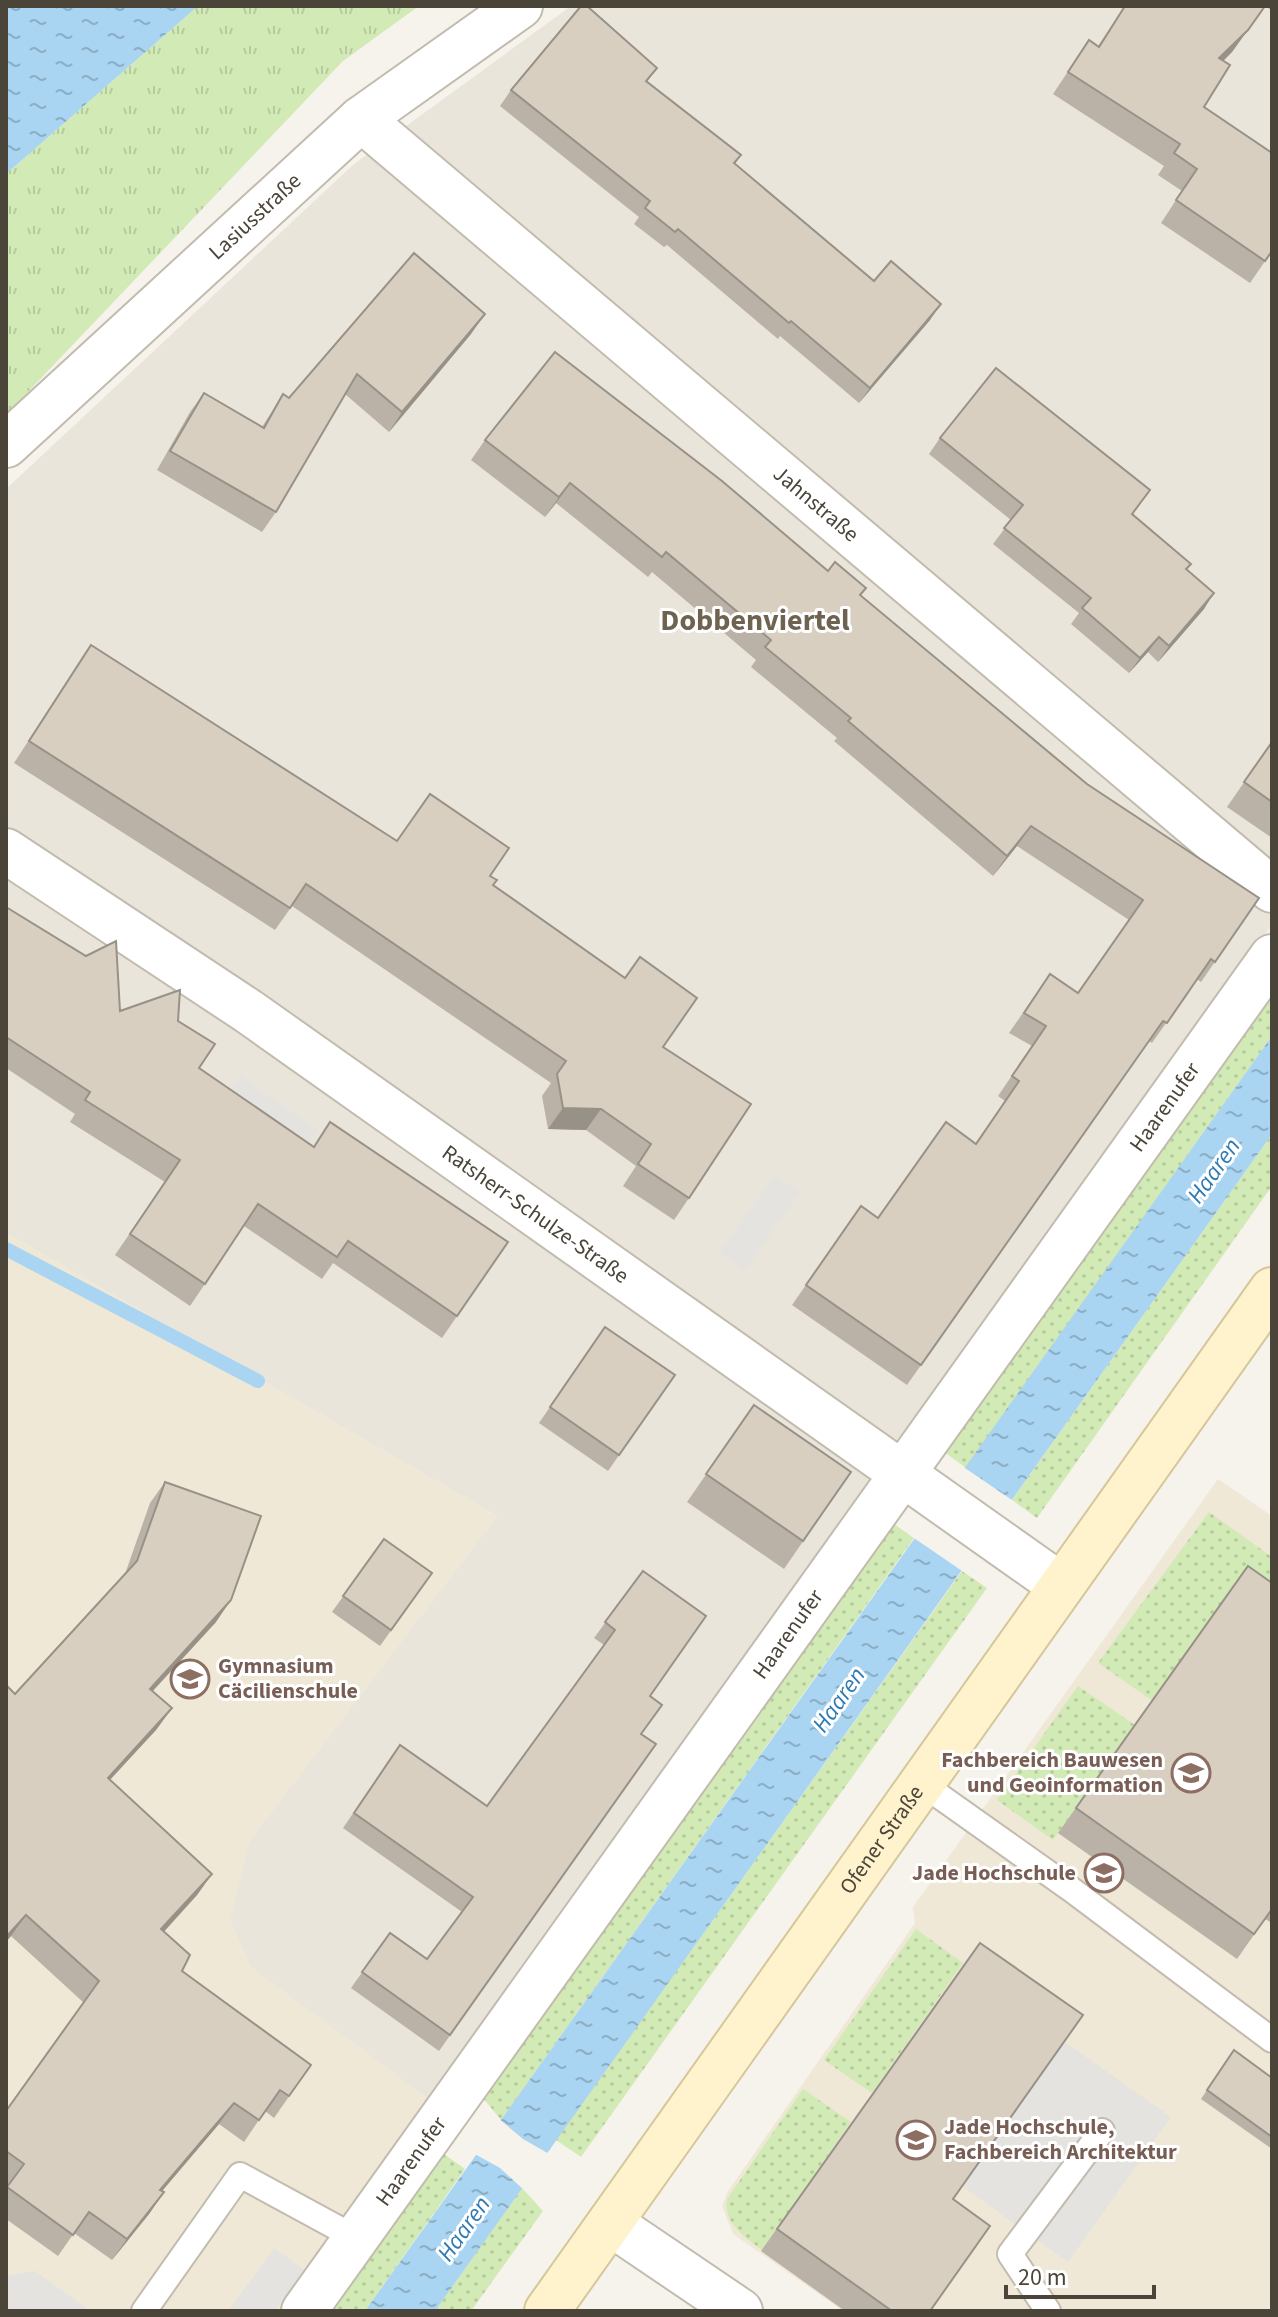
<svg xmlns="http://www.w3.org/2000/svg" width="1278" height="2317" font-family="'Source Sans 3',sans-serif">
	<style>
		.residential { fill: #eae5da }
		.education { fill: #efe8d6 }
		.grass { fill: url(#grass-dots) }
		.park { fill: url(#park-tufts) }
		.parking { fill: #e5e3e0 }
		.water { fill: url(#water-ripples) }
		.pier { fill: #f6f3ec }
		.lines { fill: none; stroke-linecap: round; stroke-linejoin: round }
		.stream { stroke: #a9d4f2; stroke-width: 14 }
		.service-casing { stroke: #c2bbae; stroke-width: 28 }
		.minor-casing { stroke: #c2bbae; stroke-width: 48 }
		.secondary-casing { stroke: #d6c79b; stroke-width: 48 }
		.service { stroke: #fff; stroke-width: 24 }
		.minor { stroke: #fff; stroke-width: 44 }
		.secondary { stroke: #fff3cd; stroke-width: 44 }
		.wall { fill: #bab2a6 }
		.shaded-wall { fill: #979187 }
		.building { fill: #d8cfc1; stroke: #979187; stroke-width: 2 }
		.labels { text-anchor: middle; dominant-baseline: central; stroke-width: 6; stroke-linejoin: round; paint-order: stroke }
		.street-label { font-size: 22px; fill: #4b4439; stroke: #fff }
		.education-label { font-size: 22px; font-weight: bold; fill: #785e54; stroke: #fff; text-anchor: start }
		.water-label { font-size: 24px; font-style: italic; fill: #2e7ab2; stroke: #fff }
		.district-label { font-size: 30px; font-weight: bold; fill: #6e6250; stroke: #fff }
	</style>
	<defs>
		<pattern id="grass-dots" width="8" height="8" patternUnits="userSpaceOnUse" patternTransform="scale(2)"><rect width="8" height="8" fill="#d2eab5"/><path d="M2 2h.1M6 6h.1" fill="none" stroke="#b6ca9c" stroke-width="1.8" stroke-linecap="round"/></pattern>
		<pattern id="park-tufts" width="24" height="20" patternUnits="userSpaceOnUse" patternTransform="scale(2)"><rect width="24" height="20" fill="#d2eab5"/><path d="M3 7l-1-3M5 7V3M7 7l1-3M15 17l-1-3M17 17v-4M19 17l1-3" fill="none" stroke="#b6ca9c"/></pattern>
		<pattern id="water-ripples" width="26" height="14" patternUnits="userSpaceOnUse" patternTransform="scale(2)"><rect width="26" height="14" fill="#a9d4f2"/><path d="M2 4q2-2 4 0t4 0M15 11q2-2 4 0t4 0" fill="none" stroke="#8caec5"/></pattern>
	</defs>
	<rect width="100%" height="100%" fill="#f6f3ec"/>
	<polygon class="residential" points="571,6 1272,6 1272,925 906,1430 432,2102 249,1966 229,1920 249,1841 497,1516 6,1233 6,489 354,164"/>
	<g class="education">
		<polygon points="6,1233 497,1516 249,1841 230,1920 252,1968 432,2102 282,2311 6,2311"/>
		<polygon points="1218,1479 1272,1516 1272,2311 843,2311 733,2234 722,2206 728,2191 915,1923 913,1907"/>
	</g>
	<g class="grass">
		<polygon points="1272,982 1272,1036 966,1468 939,1448"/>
		<polygon points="1272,1134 1272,1186 1037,1518 1012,1500"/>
		<polygon points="1209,1512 1272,1557 1272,1621 1153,1701 1098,1663"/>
		<polygon points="888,1520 914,1538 501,2120 479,2093"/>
		<polygon points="962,1571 987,1588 581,2157 556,2140"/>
		<polygon points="1078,1686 1135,1725 1053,1840 997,1800"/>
		<polygon points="916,1929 963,1963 872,2093 824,2060"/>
		<path d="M 803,2089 L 851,2122 L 762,2250 C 745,2237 723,2224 727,2199 Z"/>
		<polygon points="437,2149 465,2169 365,2311 323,2311"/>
		<polygon points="522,2188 543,2211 471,2311 435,2311"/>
	</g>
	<polygon class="park" points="198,6 419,6 343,61 6,415 6,174"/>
	<g class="parking">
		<polygon points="240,1076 318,1129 301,1154 223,1100"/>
		<polygon points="775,1174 800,1192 745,1271 719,1253"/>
		<polygon points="1065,2042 1171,2117 1068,2262 962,2186"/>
		<polygon points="274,2248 305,2270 275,2311 228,2311"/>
		<polygon points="35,2271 90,2311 6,2311 6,2276"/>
	</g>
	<g class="water">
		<polygon points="6,6 198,6 6,174"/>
		<polygon points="1272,1036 1272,1134 435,2311 365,2311"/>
	</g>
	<g class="pier">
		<polygon points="962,1466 1015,1502 965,1573 911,1536"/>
		<polygon points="498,2118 523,2139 551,2155 525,2191 500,2168 473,2153"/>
	</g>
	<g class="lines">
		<polyline class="stream" points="6,1249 258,1381"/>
		<defs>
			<g id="service">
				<polyline points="921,1783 1072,1890 1272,2040"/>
				<polyline points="144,2311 240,2175 356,2238"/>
				<polyline points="1048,2311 1010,2254 1102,2131"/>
			</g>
			<g id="minor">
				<path id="s1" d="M 361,119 L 1272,890"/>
				<path id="s2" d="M 6,445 L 361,119 L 520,6"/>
				<path id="s3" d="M 6,851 L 248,1011 L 1060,1585"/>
				<polyline points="610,2223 740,2311"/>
				<path id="s4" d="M 304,2311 L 1272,957"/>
			</g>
			<g id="secondary">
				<path id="s5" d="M 547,2311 L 1272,1290"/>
			</g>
		</defs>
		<use href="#service" class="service-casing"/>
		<use href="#minor" class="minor-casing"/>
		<use href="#secondary" class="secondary-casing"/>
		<use href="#service" class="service"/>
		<use href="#minor" class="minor"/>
		<use href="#secondary" class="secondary"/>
	</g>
	<g class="wall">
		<polygon points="1125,6 1272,6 1272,11 1265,6 1232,52 1224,60 1204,107 1272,251 1250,283 1161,223 1182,191 1158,175 1164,166 1053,94 1089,40 1098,46"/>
		<polygon points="657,68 647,82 741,155 735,164 874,281 930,320 859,403 780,336 778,339 667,245 664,247 634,224 639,217 500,106 511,90"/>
		<polygon points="471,334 389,432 345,394 276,512 262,532 157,470 190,412 204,393 262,427 283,394 289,398"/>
		<polygon points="940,438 1139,506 1133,514 1191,564 1187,570 1204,609 1158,662 1148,652 1129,673 1071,624 1079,613 993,544 1011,520 929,454"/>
		<polygon points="485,440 828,571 861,596 1087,784 1259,898 1201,982 1197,979 1152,1043 1149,1041 907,1385 792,1305 861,1206 878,1218 975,1144 1005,1101 998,1096 1032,1046 1009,1033 1036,994 1078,993 1129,920 1017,846 993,876 834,741 837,738 751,667 756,660 652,572 648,577 556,503 545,517 471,460"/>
		<polygon points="91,645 397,841 490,876 493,885 663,1047 689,1198 674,1220 623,1186 636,1166 586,1130 548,1129 542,1096 551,1083 292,906 275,930 14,763"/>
		<polygon points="1272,742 1272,838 1227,807"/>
		<polygon points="6,907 120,1011 178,1021 199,1068 313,1146 508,1242 442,1338 333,1263 322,1279 244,1226 190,1306 115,1255 165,1182 70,1122 75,1114 6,1068"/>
		<polygon points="605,1327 675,1375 608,1471 539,1423"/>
		<polygon points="754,1405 851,1472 784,1569 687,1502"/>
		<polygon points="165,1482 216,1622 153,1691 172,1708 156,1730 110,1780 212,1874 197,1895 164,1932 182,1971 311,2065 274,2118 265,2111 244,2142 219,2124 162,2191 164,2192 149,2214 112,2260 74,2233 58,2256 6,2219 6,2189 8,2185 6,2184 6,2111 84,2003 11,1936 6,1942 6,1685 15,1694 125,1574 150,1503"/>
		<polygon points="384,1539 432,1573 380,1646 332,1612"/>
		<polygon points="1248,1566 1272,1583 1272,1923 1265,1919 1237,1959 1058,1833"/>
		<polygon points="643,1571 650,1696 641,1734 656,1744 439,2051 351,1988 390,1933 427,1959 462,1912 343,1828 400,1745 487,1806 604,1645 594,1638"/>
		<polygon points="980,1943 953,2199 930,2311 845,2311 761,2251"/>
		<polygon points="1234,2050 1272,2078 1272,2149 1201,2099"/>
	</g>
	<g class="shaded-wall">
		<polygon points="1265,6 1232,52 1204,80 1219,58"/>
		<polygon points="941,304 930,320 859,403 870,388"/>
		<polygon points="485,314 471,334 389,432 402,412"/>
		<polygon points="570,483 556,503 545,517 559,497"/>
		<polygon points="1214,593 1204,609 1158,662 1169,646"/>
		<polygon points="1159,637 1148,652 1129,673 1140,658"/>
		<polygon points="1031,826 1017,846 993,876 1007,856"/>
		<polygon points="563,1108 601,1109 586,1130 548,1129"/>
		<polygon points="231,1600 216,1622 135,1710 150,1689"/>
		<polygon points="172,1708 156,1730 92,1799 108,1778"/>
		<polygon points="212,1874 197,1895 146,1951 161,1929"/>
		<polygon points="26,1915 11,1936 6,1942 6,1937"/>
		<polygon points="234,2103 219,2124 145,2211 160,2190"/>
		<polygon points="164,2192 149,2214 112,2260 127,2239"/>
	</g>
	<g class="building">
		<polygon points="581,6 587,6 657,68 646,81 741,155 734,163 874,281 891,261 941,304 870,388 791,321 789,323 678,229 675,232 645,208 650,201 511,90"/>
		<polygon points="1125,6 1265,6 1248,30 1219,58 1230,65 1204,107 1272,153 1272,251 1265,261 1176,200 1197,169 1174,153 1180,144 1068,72 1089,40 1099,47"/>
		<polygon points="414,253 485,314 402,412 357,374 276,512 170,451 204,393 264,428 283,394 289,398"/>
		<polygon points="555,352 722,481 828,571 835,562 866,588 860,595 1087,784 1259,898 1215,962 1211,959 1167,1023 1163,1021 921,1365 806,1285 861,1206 878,1218 946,1122 976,1144 1019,1081 1012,1076 1046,1026 1024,1013 1050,974 1078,993 1143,900 1031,826 1007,856 848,721 851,718 765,647 771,640 666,552 662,557 570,483 559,497 485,440"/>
		<polygon points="996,368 1150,490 1132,514 1191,564 1186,569 1214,593 1169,646 1159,637 1140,658 1082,608 1091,598 1004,528 1023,505 940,438"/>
		<polygon points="91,645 397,841 430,794 509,848 490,876 497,880 493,885 625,978 640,957 697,998 663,1047 751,1104 689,1198 638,1164 651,1144 601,1109 563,1108 557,1074 566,1061 306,884 290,908 29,741"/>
		<polygon points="1272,742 1272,802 1244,782"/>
		<polygon points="6,907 86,956 116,941 120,1011 180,990 178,1021 215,1044 199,1068 314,1147 330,1122 508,1242 457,1316 348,1241 337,1257 258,1204 205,1284 130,1234 180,1160 85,1100 90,1092 6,1037"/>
		<polygon points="605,1327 675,1375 619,1455 550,1407"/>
		<polygon points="754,1405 851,1472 803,1541 706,1474"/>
		<polygon points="165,1482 261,1516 231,1600 150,1689 172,1708 108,1778 212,1874 161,1929 190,1955 182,1971 311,2065 289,2096 280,2090 259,2120 234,2103 160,2190 164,2192 127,2239 89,2212 73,2235 7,2187 24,2164 6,2151 6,2111 99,1981 26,1915 6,1937 6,1685 15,1694 137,1561"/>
		<polygon points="384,1539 432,1573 391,1630 343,1596"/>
		<polygon points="1248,1566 1272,1583 1272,1909 1254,1934 1076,1808"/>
		<polygon points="643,1571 706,1616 650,1696 662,1705 641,1734 656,1744 450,2035 362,1972 390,1933 427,1959 473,1897 354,1813 400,1745 487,1806 615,1630 605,1622"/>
		<polygon points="980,1943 1083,2015 953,2199 990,2226 930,2311 892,2311 777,2229"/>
		<polygon points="1234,2050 1272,2078 1272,2137 1207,2090"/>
	</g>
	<defs>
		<symbol id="school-ring" viewBox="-11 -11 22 22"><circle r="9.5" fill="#fff" stroke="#8d6e63" stroke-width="1.5"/><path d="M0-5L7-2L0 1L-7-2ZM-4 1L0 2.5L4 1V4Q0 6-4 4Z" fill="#8d6e63"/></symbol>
		<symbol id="university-ring" viewBox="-11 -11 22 22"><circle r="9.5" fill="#fff" stroke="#8d6e63" stroke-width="1.5"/><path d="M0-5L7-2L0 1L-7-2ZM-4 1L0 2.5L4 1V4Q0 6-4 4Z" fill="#8d6e63"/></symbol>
	</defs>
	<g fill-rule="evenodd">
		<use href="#school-ring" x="168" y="1657" width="44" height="44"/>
		<use href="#university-ring" x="1169" y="1751" width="44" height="44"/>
		<use href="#university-ring" x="1082" y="1851" width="44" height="44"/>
		<use href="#university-ring" x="894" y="2118" width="44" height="44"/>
	</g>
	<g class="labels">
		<g class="street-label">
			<text stroke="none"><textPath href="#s2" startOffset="338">Lasiusstraße</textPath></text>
			<text stroke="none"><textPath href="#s1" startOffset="596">Jahnstraße</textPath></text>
			<text stroke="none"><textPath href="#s4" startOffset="1480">Haarenufer</textPath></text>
			<text stroke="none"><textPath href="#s3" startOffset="642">Ratsherr-Schulze-Straße</textPath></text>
			<text stroke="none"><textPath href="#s4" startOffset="832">Haarenufer</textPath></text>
			<text stroke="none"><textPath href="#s5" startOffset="578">Ofener Straße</textPath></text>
			<text stroke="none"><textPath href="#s4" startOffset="184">Haarenufer</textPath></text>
		</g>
		<g class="education-label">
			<text x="218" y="1666">Gymnasium<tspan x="218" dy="25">Cäcilienschule</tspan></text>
			<text x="1163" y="1760" text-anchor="end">Fachbereich Bauwesen<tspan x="1163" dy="25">und Geoinformation</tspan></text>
			<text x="1076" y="1873" text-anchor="end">Jade Hochschule</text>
			<text x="944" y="2127">Jade Hochschule,<tspan x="944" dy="25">Fachbereich Architektur</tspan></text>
		</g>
		<g class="water-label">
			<text transform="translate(1214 1171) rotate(-55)">Haaren</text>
			<text transform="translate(839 1700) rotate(-55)">Haaren</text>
			<text transform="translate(464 2229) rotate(-55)">Haaren</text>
		</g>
		<g class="district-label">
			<text x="755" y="620">Dobbenviertel</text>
		</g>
	</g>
	<rect width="1278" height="2317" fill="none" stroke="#4b4439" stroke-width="16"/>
	<path d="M1006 2285v12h148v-12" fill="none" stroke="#4b4439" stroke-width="4"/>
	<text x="1018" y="2285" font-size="24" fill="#4b4439" stroke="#ffffff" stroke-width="6" paint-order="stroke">20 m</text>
</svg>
